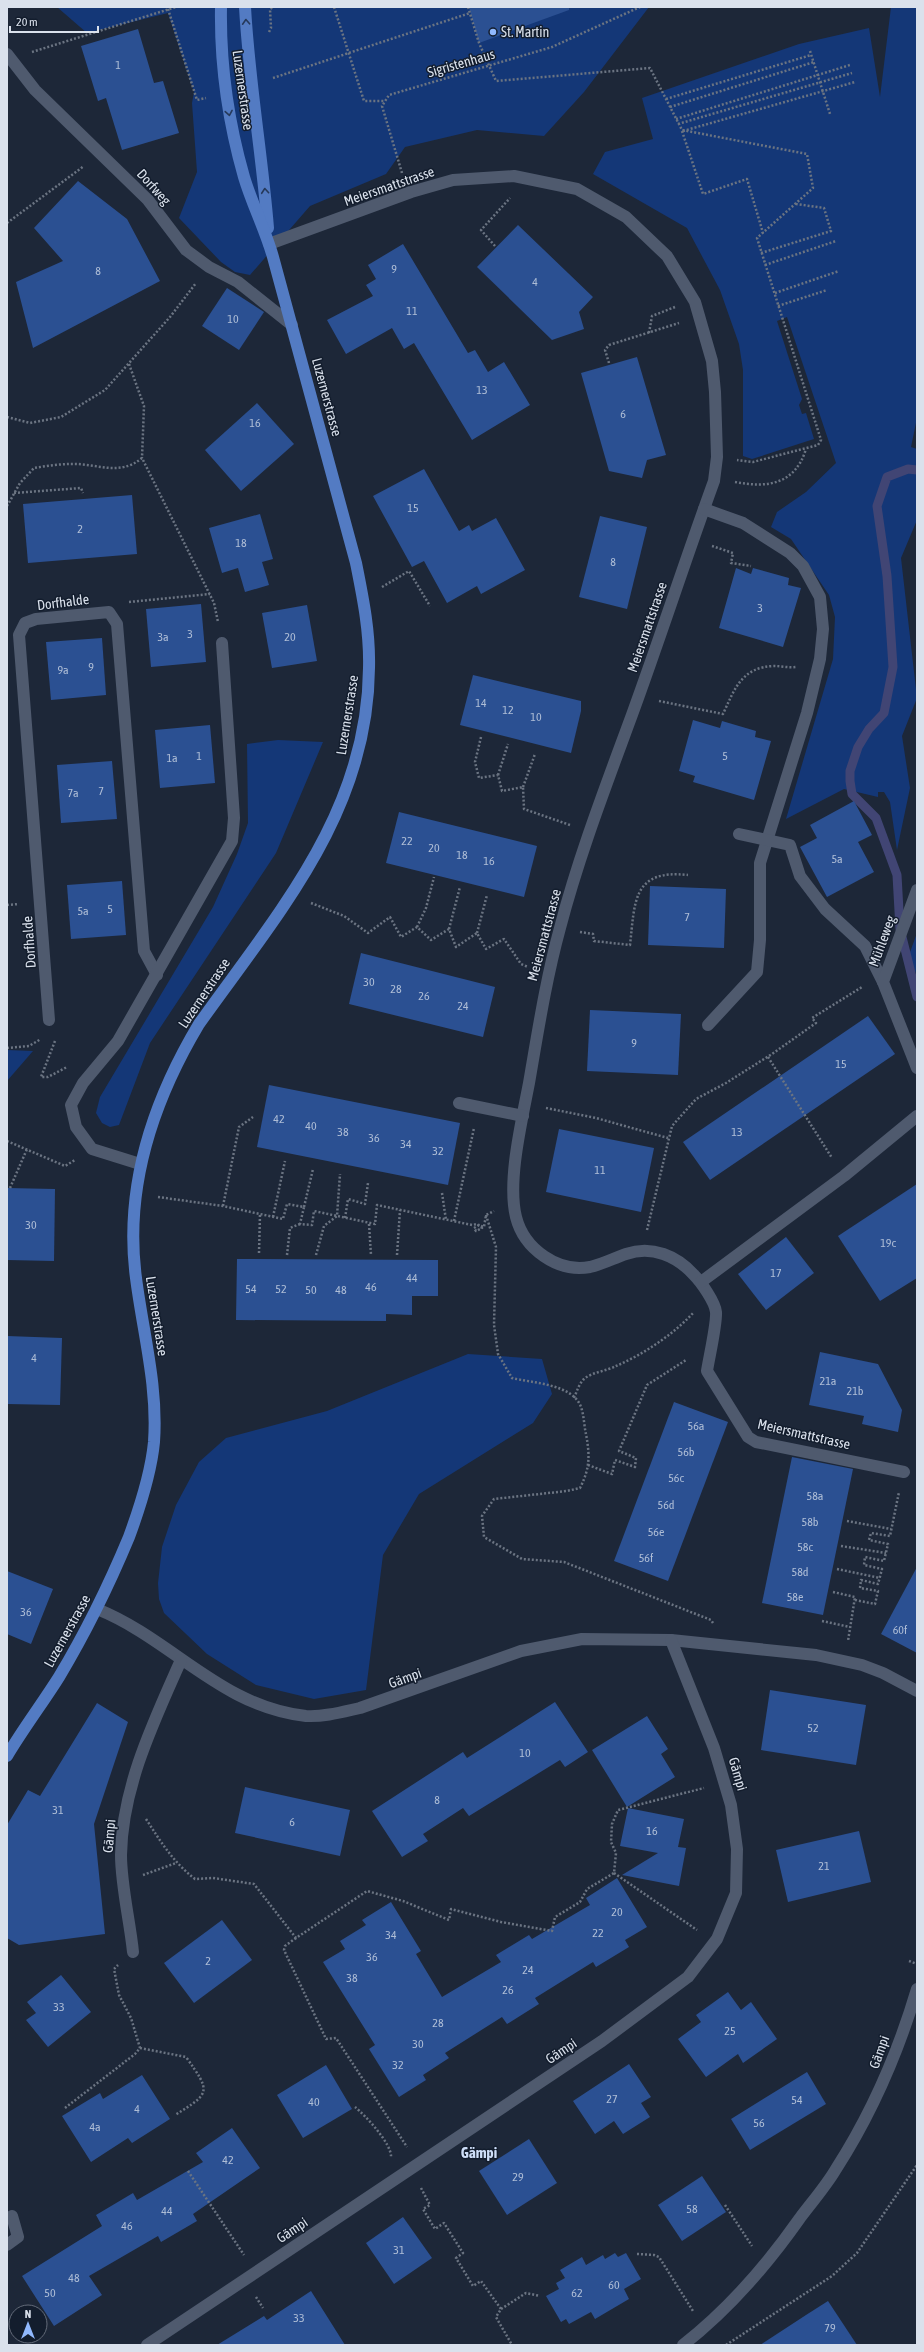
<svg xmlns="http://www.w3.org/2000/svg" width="924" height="2352" font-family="'Asap Condensed',sans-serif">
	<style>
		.green { fill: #143777 }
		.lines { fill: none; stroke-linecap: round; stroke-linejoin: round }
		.stream { stroke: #414574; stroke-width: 9 }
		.building { fill: #2b5092 }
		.path { stroke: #6b7482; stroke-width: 2.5; stroke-dasharray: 2 2; stroke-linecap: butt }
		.minor { stroke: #4f5a6e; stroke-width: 12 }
		.major { stroke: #537bc3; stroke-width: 12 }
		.oneway { stroke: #26395a }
		.poi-dot { fill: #90b8fd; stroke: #131d2d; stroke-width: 1.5 }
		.labels { text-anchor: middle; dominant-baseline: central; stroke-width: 3; stroke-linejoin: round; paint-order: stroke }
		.number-label { font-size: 12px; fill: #aebdd6 }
		.poi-label { font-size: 14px; fill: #dae1ec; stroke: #131d2d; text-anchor: start }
		.street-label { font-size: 14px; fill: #dae1ec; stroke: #131d2d }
		.neighbourhood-label { font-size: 15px; font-weight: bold; fill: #cedef8; stroke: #131d2d }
	</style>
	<rect width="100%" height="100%" fill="#1d2738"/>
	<g class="green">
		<polygon points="57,7 649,7 584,92 544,136 477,130 405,147 386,174 310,206 250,275 235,272 221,262 179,218 197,172 192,103 194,92 168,13 87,33"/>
		<polygon points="891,7 917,7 917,418 911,447 917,449 917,520 901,558 917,698 902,736 910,788 897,850 890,802 884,792 878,792 878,797 844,789 786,819 833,659 835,617 829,595 791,539 771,527 777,512 806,492 836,463 787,317 777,321 802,399 799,405 802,414 806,413 814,439 752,459 743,456 743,370 739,344 720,290 687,228 593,174 605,152 653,139 642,98 799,44 869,28 880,97"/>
		<polygon points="278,740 323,742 276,853 150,1043 119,1125 110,1127 102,1123 96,1113 100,1097 213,907 237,854 248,823 247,744"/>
		<polygon points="917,933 917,976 909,955"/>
		<polygon points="7,1050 33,1051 7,1081"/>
		<polygon points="468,1354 542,1359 552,1394 533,1423 419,1494 383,1555 366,1690 314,1699 256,1685 207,1654 164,1613 159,1599 158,1583 162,1547 176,1505 199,1462 226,1438 327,1411"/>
	</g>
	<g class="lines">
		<polyline class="stream" points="917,470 908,469 887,477 877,506 887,576 893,667 884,713 869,729 858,747 850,771 850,781 852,794 876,818 897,875 900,929 917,997"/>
	</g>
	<g class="building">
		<polygon points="469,7 569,7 569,10 479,43"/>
		<polygon points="138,29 154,83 163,81 179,133 122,150 106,98 98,101 81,46"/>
		<polygon points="78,181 127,219 160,281 33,348 16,282 63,261 34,228"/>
		<polygon points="518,225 593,297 579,312 584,329 552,340 477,267"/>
		<polygon points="403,244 468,353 475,350 488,372 504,362 530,405 472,440 414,343 404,349 392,328 346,354 327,320 373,296 366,285 376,279 368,265"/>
		<polygon points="227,288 264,312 239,350 202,326"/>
		<polygon points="637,357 666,455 647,460 642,478 609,471 581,373"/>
		<polygon points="257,403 294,444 241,491 205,450"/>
		<polygon points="424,469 459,531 469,525 472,531 496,518 525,570 481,594 477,586 447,603 424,561 412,567 373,496"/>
		<polygon points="132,495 137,554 28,563 23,504"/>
		<polygon points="260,514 273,559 262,562 269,585 245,592 238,568 222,573 209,528"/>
		<polygon points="600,516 647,527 627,609 579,597"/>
		<polygon points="736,568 751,574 753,568 789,578 788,585 801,588 783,647 719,628"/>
		<polygon points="201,604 206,662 151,667 146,609"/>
		<polygon points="307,605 317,661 272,668 262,613"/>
		<polygon points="102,638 106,695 51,700 46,642"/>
		<polygon points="473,675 581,701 581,711 571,753 460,725"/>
		<polygon points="693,720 720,728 722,721 756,731 755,737 771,741 754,800 693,782 695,776 679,771"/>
		<polygon points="210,725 215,783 160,788 155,730"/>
		<polygon points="112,761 117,819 61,823 57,765"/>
		<polygon points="854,801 872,835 858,842 874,872 827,897 800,847 817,838 810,825"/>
		<polygon points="399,812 537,846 524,897 386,863"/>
		<polygon points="122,881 126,935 71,939 67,885"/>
		<polygon points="650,886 726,889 724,948 648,945"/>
		<polygon points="361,953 495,987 483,1037 349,1004"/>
		<polygon points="590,1010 681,1014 678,1075 587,1071"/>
		<polygon points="868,1016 895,1054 710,1180 683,1142"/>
		<polygon points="269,1085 460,1123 448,1185 257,1147"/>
		<polygon points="559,1129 654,1148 641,1212 546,1192"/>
		<polygon points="917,1184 917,1278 880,1301 838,1236"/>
		<polygon points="7,1188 55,1189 54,1261 7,1260"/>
		<polygon points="786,1237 814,1273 766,1310 738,1274"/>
		<polygon points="237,1259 438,1260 438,1296 412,1296 412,1315 386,1314 386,1321 236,1320"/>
		<polygon points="7,1336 62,1338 60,1405 7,1404"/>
		<polygon points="820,1352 878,1364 902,1410 898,1432 862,1424 864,1416 809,1405"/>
		<polygon points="674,1402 728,1422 668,1581 614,1561"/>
		<polygon points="792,1457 853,1469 823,1615 762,1603"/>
		<polygon points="917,1567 917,1653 881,1634"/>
		<polygon points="7,1571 53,1589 31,1644 7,1634"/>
		<polygon points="770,1690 866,1705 856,1765 761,1750"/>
		<polygon points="555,1702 588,1752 565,1767 560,1760 469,1816 463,1808 423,1834 428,1841 402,1857 372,1811 463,1752 467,1758"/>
		<polygon points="97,1703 128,1722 94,1824 105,1934 19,1945 7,1938 7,1825 28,1790 40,1796"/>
		<polygon points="647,1716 668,1749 661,1754 675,1777 627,1807 592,1750"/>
		<polygon points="245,1787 350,1810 340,1856 235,1833"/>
		<polygon points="628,1808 684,1819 678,1847 686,1848 679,1886 622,1875 658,1853 620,1846"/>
		<polygon points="859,1831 871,1882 788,1902 776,1850"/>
		<polygon points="617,1878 647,1927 625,1940 629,1947 596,1967 593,1962 535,1998 539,2004 507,2024 502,2017 445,2053 449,2058 423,2075 426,2080 399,2097 369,2049 375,2045 323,1962 345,1949 340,1941 366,1925 362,1920 391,1902 421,1951 416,1954 442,1997 501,1962 496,1955 529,1935 532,1939 590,1905 586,1898"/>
		<polygon points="222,1920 252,1960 194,2003 164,1963"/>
		<polygon points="61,1975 91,2012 48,2047 26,2020 36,2013 27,2002"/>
		<polygon points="728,1992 741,2010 751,2002 777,2039 743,2063 738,2054 706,2077 678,2039 701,2022 696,2015"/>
		<polygon points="629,2064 651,2097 641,2103 650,2117 623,2134 614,2121 595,2134 573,2101"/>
		<polygon points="326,2065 352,2109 303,2138 277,2095"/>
		<polygon points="807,2072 826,2104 750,2150 731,2119"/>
		<polygon points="142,2075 170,2119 132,2143 128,2138 91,2162 62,2116 100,2093 103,2099"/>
		<polygon points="232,2128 260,2168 193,2214 197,2221 161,2242 158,2236 89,2276 102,2295 54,2326 22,2276 102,2226 96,2215 133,2193 137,2200 203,2162 196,2153"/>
		<polygon points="529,2139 557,2183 507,2215 479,2171"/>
		<polygon points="702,2176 726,2212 682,2241 658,2205"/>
		<polygon points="403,2217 432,2258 394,2284 366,2243"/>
		<polygon points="615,2253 618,2257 626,2253 641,2279 624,2289 629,2299 595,2319 591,2312 569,2324 566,2319 561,2322 546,2296 559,2289 556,2283 565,2278 560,2270 582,2257 586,2265 603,2255 605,2259"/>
		<polygon points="311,2291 345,2345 217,2345 264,2316 267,2320"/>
		<polygon points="828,2301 857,2345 760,2345 806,2315"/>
	</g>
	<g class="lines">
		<g class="path">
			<polyline points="334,7 364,101 385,101"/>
			<polyline points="468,7 479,43 496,81 650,68 682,130 807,154 813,188 757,238 821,440 818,445 753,462 737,460"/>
			<polyline points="168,9 197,100 206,98"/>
			<polyline points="269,32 271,28 270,9 273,7"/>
			<polyline points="810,51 830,114"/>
			<polyline points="32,52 176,7"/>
			<polyline points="273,78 470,13"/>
			<polyline points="666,99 811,55"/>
			<polyline points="670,107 814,62"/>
			<polyline points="676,119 850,65"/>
			<polyline points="678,124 852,73"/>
			<polyline points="682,131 703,194 747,179 763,233"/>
			<polyline points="683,131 855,82"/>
			<polyline points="402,173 382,106 389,95 552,47 640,7"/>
			<polyline points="7,223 84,166"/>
			<polyline points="495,246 481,230 510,198"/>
			<polyline points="761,253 831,231 824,208 796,204"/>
			<polyline points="765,265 836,241"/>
			<polyline points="775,293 839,271"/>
			<polyline points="778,306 827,290"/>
			<polyline points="649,333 652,316 675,307"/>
			<polyline points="609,363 605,350 609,345 679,323"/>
			<polyline points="129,364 144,406 142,458"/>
			<polyline points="7,417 30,423 61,417 105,390 170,317 196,283"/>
			<path d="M 735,482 C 767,488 795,485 806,449"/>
			<polyline points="14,493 81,488 83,493"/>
			<path d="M 7,506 L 20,483 L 34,468 C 46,466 59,464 71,464 C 97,463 119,477 142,458 L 214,603 L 218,622"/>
			<polyline points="712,546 733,553 731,563 751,566"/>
			<polyline points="382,587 409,571 430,606"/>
			<polyline points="129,602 210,594"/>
			<path d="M 659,701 L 723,714 C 735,688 742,667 774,666 C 781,666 789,668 796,667"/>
			<polyline points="481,737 475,762 479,778 498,775 502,791 523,787 524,809 570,825"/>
			<polyline points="498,775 508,744"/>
			<polyline points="523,787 535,754"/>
			<polyline points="311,903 344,916 368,933 390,917 401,937 417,927 431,940 449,929 456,947 477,933 486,949 504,939 521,964 528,967"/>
			<polyline points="7,905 19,904"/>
			<polyline points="417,927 426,908 434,877"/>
			<polyline points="449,929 460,887"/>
			<path d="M 580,932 L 593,934 L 594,941 L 630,945 C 635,902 632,869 688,875"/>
			<polyline points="477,933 487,895"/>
			<polyline points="55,1041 41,1077 48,1077 67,1067"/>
			<polyline points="7,1048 29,1046 41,1039"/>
			<polyline points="768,1057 832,1158"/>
			<polyline points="546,1108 596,1118 668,1138"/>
			<polyline points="7,1141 65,1166 75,1160"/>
			<polyline points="10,1188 27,1149"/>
			<polyline points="442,1193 446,1220"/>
			<polyline points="158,1197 223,1206 283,1219 287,1204 304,1207 300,1224 312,1225 314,1211 375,1224 377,1205 472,1225 477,1224 482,1228 476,1231 474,1228"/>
			<polyline points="223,1206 239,1127 253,1117"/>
			<polyline points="304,1207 313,1169"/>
			<path d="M 486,1215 L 496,1247 L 494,1325 L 498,1354 L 512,1378 C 532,1383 573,1384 581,1407 C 584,1415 584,1426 586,1434 C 590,1456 590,1468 580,1488 L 567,1491 L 494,1499 L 482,1516 L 484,1537 L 522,1559 L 564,1562 L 711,1620 L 713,1623"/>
			<polyline points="273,1217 285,1161"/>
			<polyline points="345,1218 348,1199 365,1204 368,1183"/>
			<polyline points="454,1221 474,1128"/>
			<polyline points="369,1224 371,1255"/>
			<polyline points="474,1228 479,1225 484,1227 486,1215 494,1211"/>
			<polyline points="647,1230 672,1126 696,1099 726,1083 772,1054 816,1023 812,1018 862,987"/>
			<polyline points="259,1253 260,1214"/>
			<polyline points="287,1255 290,1228 300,1224"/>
			<polyline points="316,1255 324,1226 337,1216 340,1174"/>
			<polyline points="397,1255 400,1210"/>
			<path d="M 574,1398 C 577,1391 579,1384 584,1379 C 592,1372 607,1371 616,1366 C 644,1354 674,1334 694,1312"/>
			<polyline points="588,1465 612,1474 615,1460 635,1467 636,1458 619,1451 647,1385 686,1360"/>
			<polyline points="847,1521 891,1529"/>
			<polyline points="841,1546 886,1553"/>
			<polyline points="837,1569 880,1578"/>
			<polyline points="833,1592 855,1597 848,1641"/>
			<polyline points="855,1600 875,1604 878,1591 860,1588 861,1580 878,1584 882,1569 864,1565 865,1557 884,1561 888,1544 869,1540 871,1533 890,1536 899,1492"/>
			<polyline points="822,1621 850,1627"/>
			<path d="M 146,1819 C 161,1842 173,1862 195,1879 L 213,1878 L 254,1884 L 296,1938 L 367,1891 L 403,1901 L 449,1920 L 451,1909 L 501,1922 L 552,1931 L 555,1917 L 580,1902 L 587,1889 L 614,1873 L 616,1853 L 611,1842 L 612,1824 L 618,1810 L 704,1788"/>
			<polyline points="614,1873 697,1930"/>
			<polyline points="143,1875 176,1863"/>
			<polyline points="296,1938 285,1946 284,1950 326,2039 336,2038 407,2147"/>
			<polyline points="909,1961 917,1964"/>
			<path d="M 140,2048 L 186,2057 C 211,2092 211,2093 175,2115"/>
			<path d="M 355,2107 C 365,2115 392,2144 391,2157"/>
			<polyline points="65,2108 135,2054 140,2048 131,2018 119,1995 114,1969 118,1965"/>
			<polyline points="188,2171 244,2255"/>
			<polyline points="421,2188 430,2205 423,2209 435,2229 444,2223 463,2253 456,2258 473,2286 481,2281 501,2309 496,2317 512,2345"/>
			<polyline points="725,2205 752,2246"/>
			<polyline points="637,2254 654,2255 659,2257 693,2311"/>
			<polyline points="256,2297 263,2308"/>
			<polyline points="501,2309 526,2293 540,2296"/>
			<polyline points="726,2345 832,2276 857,2253 917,2165"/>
		</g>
		<g class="minor">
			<polyline points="7,54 35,90 148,200 186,250 209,267 238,282 292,325"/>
			<path d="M 269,244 L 411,192 L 453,180 L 514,176 L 577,189 L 626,217 L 667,256 L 695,302 L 712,361 L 715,392 L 717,457 L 714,481 C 686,558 661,635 633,712 C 607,783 579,855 560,928 C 546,979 538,1031 529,1083 C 522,1120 507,1181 516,1217 C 524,1249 558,1273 590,1267 C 603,1264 614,1258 626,1254 C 652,1245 677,1256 694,1275 C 701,1282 715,1302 716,1312 C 717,1323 709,1358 707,1371 L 748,1437 L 756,1442 L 904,1472"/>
			<polyline points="704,509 743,523 790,553 803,566 820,597 823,629 820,659 807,713 760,863 760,940 757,972 708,1025"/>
			<polyline points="739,834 790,845 800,876 825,909 865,946 883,982"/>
			<polyline points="917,890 883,982 917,1068"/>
			<polyline points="49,1020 19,635 25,623 36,619 109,612 117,624 144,951 157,975"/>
			<polyline points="459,1103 523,1116"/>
			<polyline points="140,1164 92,1149 76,1127 71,1105 83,1083 118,1041 232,841 234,818 222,643"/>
			<polyline points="701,1282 844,1176 917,1116"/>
			<path d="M 97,1609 C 172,1639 221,1707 306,1716 C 324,1717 342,1712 360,1708 L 521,1651 L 582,1639 L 671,1640 L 816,1655 L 862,1665 L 883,1673 L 917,1691"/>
			<path d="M 133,1952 C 130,1922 121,1885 121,1855 C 122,1787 154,1721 181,1660"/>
			<polyline points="7,2245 18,2237 12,2216"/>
			<polyline points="147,2345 602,2041 688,1977 717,1939 736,1893 737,1849 731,1805 714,1748 671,1640"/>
			<path d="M 683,2345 C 729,2309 767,2265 800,2218 C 812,2202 826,2186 836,2169 C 872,2113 898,2053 917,1989"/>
		</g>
		<g class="major">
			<path d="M 245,7 C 249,81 262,154 268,228"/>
			<path d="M 7,1756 C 23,1729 42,1704 59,1677 C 86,1632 109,1585 129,1537 C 140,1507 151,1474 154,1442 C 158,1386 143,1333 136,1278 C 124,1188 153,1101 199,1024 C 278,913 368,812 369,668 C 370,632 363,598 356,563 C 328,461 301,359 273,257 C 265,229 252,204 244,177 C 228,121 220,65 221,7"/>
		</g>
	</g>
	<defs><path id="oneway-chevron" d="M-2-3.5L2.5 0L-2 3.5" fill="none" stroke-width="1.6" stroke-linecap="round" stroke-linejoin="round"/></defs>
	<g class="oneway">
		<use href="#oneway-chevron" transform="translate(246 22) rotate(-93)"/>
		<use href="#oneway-chevron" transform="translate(229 113) rotate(80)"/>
		<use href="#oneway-chevron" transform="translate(265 191) rotate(-95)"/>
	</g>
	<circle class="poi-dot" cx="493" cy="32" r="4"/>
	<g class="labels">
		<g class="number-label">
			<text x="118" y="65">1</text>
			<text x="394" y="269">9</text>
			<text x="98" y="271">8</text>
			<text x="535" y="282">4</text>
			<text x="412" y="311">11</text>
			<text x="233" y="319">10</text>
			<text x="482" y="390">13</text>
			<text x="623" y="414">6</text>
			<text x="255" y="423">16</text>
			<text x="413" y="508">15</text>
			<text x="80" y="529">2</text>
			<text x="241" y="543">18</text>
			<text x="613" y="562">8</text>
			<text x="760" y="608">3</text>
			<text x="190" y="634">3</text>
			<text x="163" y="637">3a</text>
			<text x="290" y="637">20</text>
			<text x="91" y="667">9</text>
			<text x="63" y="670">9a</text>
			<text x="481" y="703">14</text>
			<text x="508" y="710">12</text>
			<text x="536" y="717">10</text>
			<text x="199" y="756">1</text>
			<text x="725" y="756">5</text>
			<text x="172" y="758">1a</text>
			<text x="101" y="791">7</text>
			<text x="73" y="793">7a</text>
			<text x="407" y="841">22</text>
			<text x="434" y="848">20</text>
			<text x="462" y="855">18</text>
			<text x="837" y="859">5a</text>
			<text x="489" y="861">16</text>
			<text x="110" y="909">5</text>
			<text x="83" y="911">5a</text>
			<text x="687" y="917">7</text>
			<text x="369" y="982">30</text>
			<text x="396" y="989">28</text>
			<text x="424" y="996">26</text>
			<text x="463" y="1006">24</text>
			<text x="634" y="1043">9</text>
			<text x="841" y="1064">15</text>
			<text x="279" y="1119">42</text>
			<text x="311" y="1126">40</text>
			<text x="343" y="1132">38</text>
			<text x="737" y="1132">13</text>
			<text x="374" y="1138">36</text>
			<text x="406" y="1144">34</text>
			<text x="438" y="1151">32</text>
			<text x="600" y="1170">11</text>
			<text x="31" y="1225">30</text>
			<text x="888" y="1243">19c</text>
			<text x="776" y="1273">17</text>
			<text x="412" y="1278">44</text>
			<text x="371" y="1287">46</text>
			<text x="251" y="1289">54</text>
			<text x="281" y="1289">52</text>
			<text x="311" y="1290">50</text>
			<text x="341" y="1290">48</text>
			<text x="34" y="1358">4</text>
			<text x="828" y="1381">21a</text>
			<text x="855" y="1391">21b</text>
			<text x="696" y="1426">56a</text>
			<text x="686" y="1452">56b</text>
			<text x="676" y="1478">56c</text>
			<text x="815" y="1496">58a</text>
			<text x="666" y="1505">56d</text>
			<text x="810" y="1522">58b</text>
			<text x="656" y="1532">56e</text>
			<text x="805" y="1547">58c</text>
			<text x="646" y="1558">56f</text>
			<text x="800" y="1572">58d</text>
			<text x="795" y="1597">58e</text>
			<text x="26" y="1612">36</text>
			<text x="900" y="1630">60f</text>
			<text x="813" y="1728">52</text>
			<text x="525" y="1753">10</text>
			<text x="437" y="1800">8</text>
			<text x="58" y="1810">31</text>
			<text x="292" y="1822">6</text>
			<text x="652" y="1831">16</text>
			<text x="824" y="1866">21</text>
			<text x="617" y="1912">20</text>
			<text x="598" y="1933">22</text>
			<text x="391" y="1935">34</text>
			<text x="372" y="1957">36</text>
			<text x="208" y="1961">2</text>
			<text x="528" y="1970">24</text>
			<text x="352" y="1978">38</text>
			<text x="508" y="1990">26</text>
			<text x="59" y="2007">33</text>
			<text x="438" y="2023">28</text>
			<text x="730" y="2031">25</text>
			<text x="418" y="2044">30</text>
			<text x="398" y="2065">32</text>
			<text x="612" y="2099">27</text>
			<text x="797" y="2100">54</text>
			<text x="314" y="2102">40</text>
			<text x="137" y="2109">4</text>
			<text x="759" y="2123">56</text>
			<text x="95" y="2127">4a</text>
			<text x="228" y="2160">42</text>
			<text x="518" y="2177">29</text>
			<text x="692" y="2209">58</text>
			<text x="167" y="2211">44</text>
			<text x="127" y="2226">46</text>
			<text x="399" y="2250">31</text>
			<text x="74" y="2278">48</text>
			<text x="614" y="2285">60</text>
			<text x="50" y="2293">50</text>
			<text x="577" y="2293">62</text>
			<text x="299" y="2318">33</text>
			<text x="830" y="2328">79</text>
		</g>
		<g class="poi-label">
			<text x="501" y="32">St. Martin</text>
		</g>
		<g class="street-label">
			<text transform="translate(461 63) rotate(-16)">Sigristenhaus</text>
			<text transform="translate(243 90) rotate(82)">Luzernerstrasse</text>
			<text transform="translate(389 186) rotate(-19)">Meiersmattstrasse</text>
			<text transform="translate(154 187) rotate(48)">Dorfweg</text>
			<text transform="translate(327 397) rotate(75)">Luzernerstrasse</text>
			<text transform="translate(63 602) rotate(-7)">Dorfhalde</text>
			<text transform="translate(647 627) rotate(-71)">Meiersmattstrasse</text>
			<text transform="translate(347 715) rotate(-81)">Luzernerstrasse</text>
			<text transform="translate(544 935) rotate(-75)">Meiersmattstrasse</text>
			<text transform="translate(882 941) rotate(-70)">Mühleweg</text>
			<text transform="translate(29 942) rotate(-94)">Dorfhalde</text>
			<text transform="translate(204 993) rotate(-56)">Luzernerstrasse</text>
			<text transform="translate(157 1316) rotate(81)">Luzernerstrasse</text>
			<text transform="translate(804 1434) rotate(13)">Meiersmattstrasse</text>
			<text transform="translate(67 1631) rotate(-61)">Luzernerstrasse</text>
			<text transform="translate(405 1678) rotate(-20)">Gämpi</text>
			<text transform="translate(738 1774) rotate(74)">Gämpi</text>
			<text transform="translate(109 1836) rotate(-85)">Gämpi</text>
			<text transform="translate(561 2051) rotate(-34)">Gämpi</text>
			<text transform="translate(879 2052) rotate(-70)">Gämpi</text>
			<text transform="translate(292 2230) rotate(-34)">Gämpi</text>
		</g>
		<g class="neighbourhood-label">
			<text x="479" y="2152">Gämpi</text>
		</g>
	</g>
	<rect width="924" height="2352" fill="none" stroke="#dae1ec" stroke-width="16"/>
	<g transform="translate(28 2324)"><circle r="19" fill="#131d2d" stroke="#636b79"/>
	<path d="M0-3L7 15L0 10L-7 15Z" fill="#90b8fd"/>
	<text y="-6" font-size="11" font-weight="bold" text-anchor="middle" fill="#dae1ec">N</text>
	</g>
	<path d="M10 26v6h88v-6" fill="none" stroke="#dae1ec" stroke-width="2"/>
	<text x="16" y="26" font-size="12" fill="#dae1ec" stroke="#131d2d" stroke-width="3" paint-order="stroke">20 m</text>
</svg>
